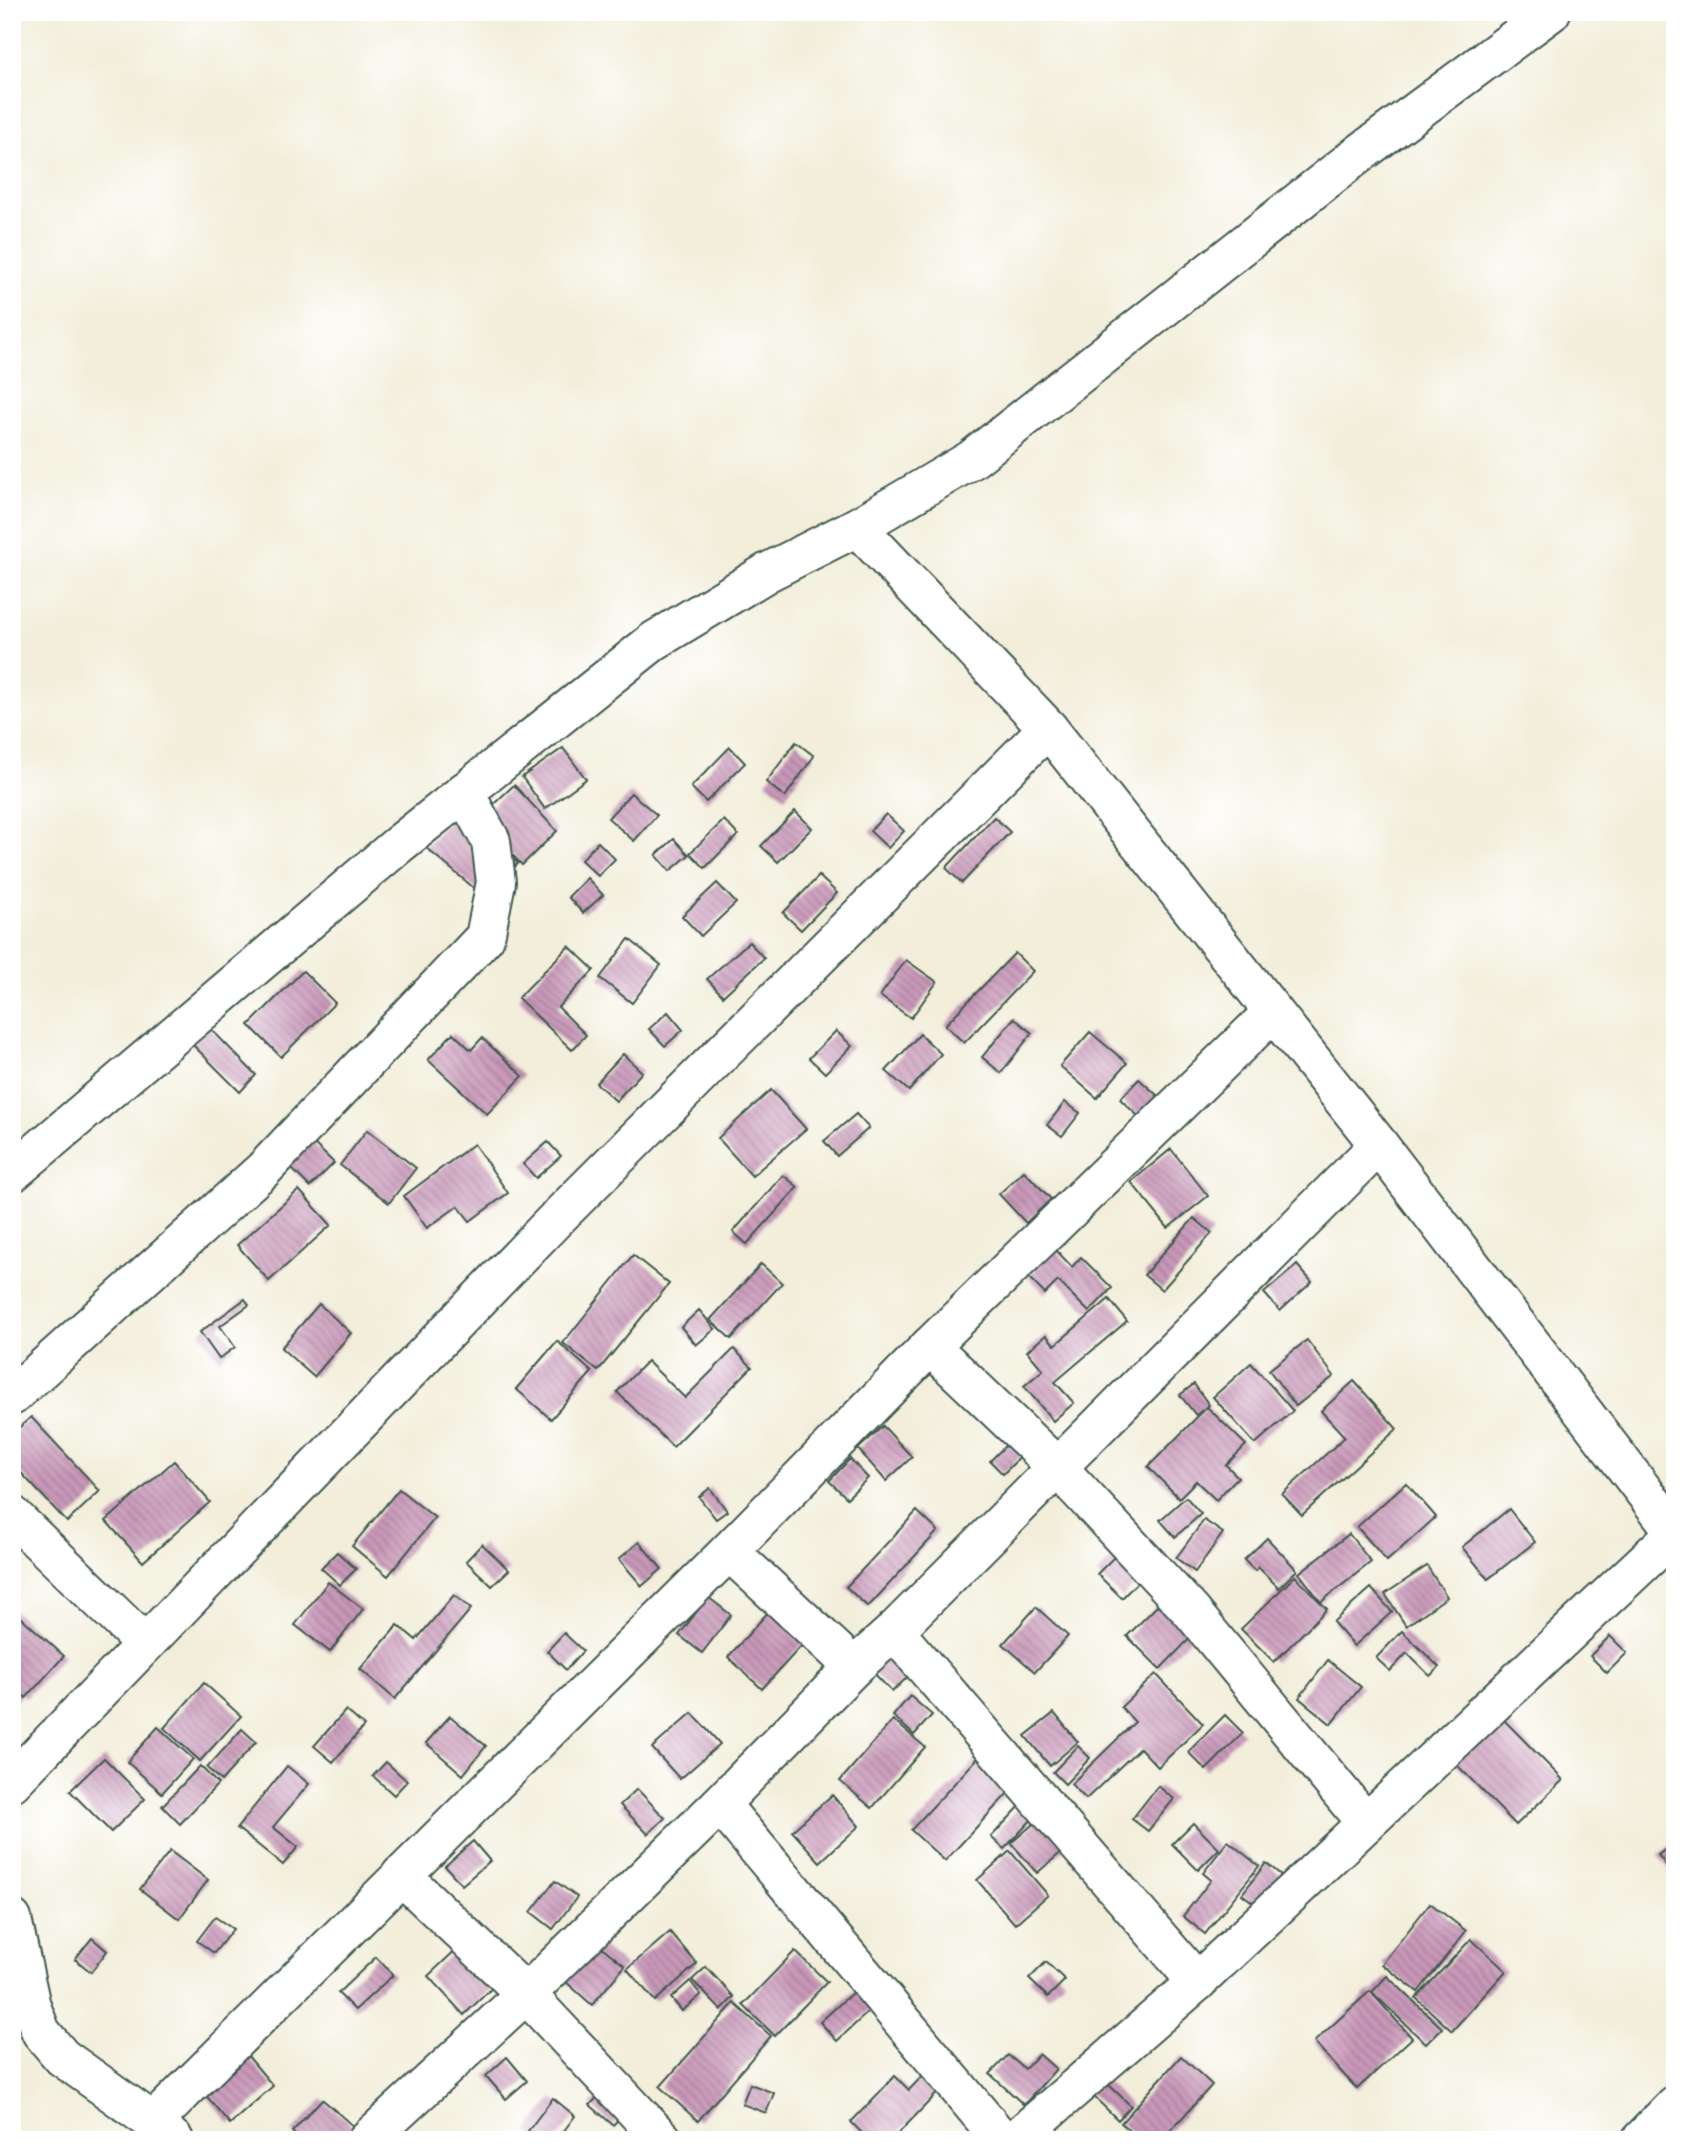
<svg xmlns="http://www.w3.org/2000/svg" width="1687" height="2152" font-family="'IM FELL French Canon',serif">
	<style>
		.building { fill: url(#building-back-hatch) }
		.lines { fill: none; stroke-linecap: round; stroke-linejoin: round }
		.street-casing { stroke: #3f584d; stroke-width: 42 }
		.street { stroke: #fff; stroke-width: 38 }
	</style>
	<defs>
		<pattern id="building-back-hatch" width="6" height="6" patternUnits="userSpaceOnUse" patternTransform="scale(1.75)"><rect width="6" height="6" fill="#c998b9"/><path d="M-1 5l2 2M0 0l6 6M5-1l2 2" fill="none" stroke="#a37d97"/></pattern>
	</defs>
	<rect width="100%" height="100%" fill="#fff"/>
	<filter id="ink" filterUnits="userSpaceOnUse"><feTurbulence type="fractalNoise" baseFrequency=".0143" numOctaves="2"/><feDisplacementMap in="SourceGraphic" scale="14" xChannelSelector="R" yChannelSelector="G"/><feConvolveMatrix kernelMatrix="1 2 1 2 8 2 1 2 1" color-interpolation-filters="sRGB"/></filter>
	<filter id="wash" filterUnits="userSpaceOnUse"><feTurbulence type="fractalNoise" baseFrequency=".00686" numOctaves="4" result="noise"/><feDisplacementMap in="SourceGraphic" scale="28" xChannelSelector="R" yChannelSelector="G"/><feGaussianBlur stdDeviation="1.57" result="paint"/><feColorMatrix in="noise" values="0 0 0 0 0 0 0 0 0 0 0 0 0 0 0 0 0 1.4 0 .05"/><feComposite in="paint" operator="in"/></filter>
	<g filter="url(#wash)">
		<rect width="100%" height="100%" fill="#f2eeda"/>
		<g id="blocks">
			<g class="building">
				<polygon points="796,742 814,756 785,797 766,782"/>
				<polygon points="730,747 745,763 706,802 691,787"/>
				<polygon points="563,748 586,779 545,809 522,777"/>
				<polygon points="514,785 557,831 522,865 478,819"/>
				<polygon points="631,793 657,815 634,841 608,818"/>
				<polygon points="457,811 518,863 487,899 425,847"/>
				<polygon points="795,811 812,828 778,862 761,846"/>
				<polygon points="886,814 904,831 888,848 870,831"/>
				<polygon points="994,817 1010,832 962,883 946,868"/>
				<polygon points="724,820 738,835 705,868 690,853"/>
				<polygon points="674,839 689,855 670,871 656,855"/>
				<polygon points="598,842 615,859 598,876 581,860"/>
				<polygon points="819,876 837,893 801,930 783,913"/>
				<polygon points="587,878 603,895 583,913 568,897"/>
				<polygon points="717,883 736,903 701,936 682,916"/>
				<polygon points="629,939 661,965 632,1003 600,978"/>
				<polygon points="749,942 764,958 723,996 707,979"/>
				<polygon points="569,946 594,970 558,1007 586,1035 572,1050 518,998"/>
				<polygon points="1015,953 1033,971 964,1043 945,1025"/>
				<polygon points="906,960 937,982 911,1018 880,996"/>
				<polygon points="303,971 335,1003 281,1057 249,1025"/>
				<polygon points="668,1012 683,1030 665,1046 649,1029"/>
				<polygon points="1014,1018 1032,1033 1001,1073 982,1057"/>
				<polygon points="209,1027 256,1075 240,1092 192,1044"/>
				<polygon points="836,1031 852,1046 825,1073 809,1058"/>
				<polygon points="1090,1032 1127,1063 1097,1098 1060,1066"/>
				<polygon points="453,1033 471,1050 482,1038 523,1076 487,1114 428,1060"/>
				<polygon points="920,1034 941,1054 909,1091 886,1071"/>
				<polygon points="623,1054 642,1072 616,1101 596,1083"/>
				<polygon points="1139,1079 1158,1096 1139,1117 1120,1099"/>
				<polygon points="771,1090 806,1129 752,1176 718,1138"/>
				<polygon points="1065,1102 1080,1113 1062,1136 1047,1125"/>
				<polygon points="856,1114 869,1128 837,1156 824,1141"/>
				<polygon points="367,1130 416,1168 389,1203 340,1165"/>
				<polygon points="307,1137 334,1163 310,1187 284,1161"/>
				<polygon points="548,1142 561,1156 536,1178 523,1164"/>
				<polygon points="474,1144 508,1193 470,1221 458,1206 427,1228 404,1196"/>
				<polygon points="1171,1149 1208,1196 1168,1228 1131,1182"/>
				<polygon points="1024,1171 1051,1199 1026,1223 999,1194"/>
				<polygon points="783,1175 798,1187 747,1244 733,1232"/>
				<polygon points="299,1190 331,1225 269,1281 237,1245"/>
				<polygon points="1194,1218 1212,1233 1162,1290 1144,1275"/>
				<polygon points="1055,1249 1072,1267 1081,1257 1112,1288 1089,1312 1058,1281 1045,1294 1028,1277"/>
				<polygon points="633,1255 669,1284 598,1371 563,1343"/>
				<polygon points="761,1264 782,1283 731,1339 710,1320"/>
				<polygon points="1297,1265 1312,1282 1280,1311 1264,1293"/>
				<polygon points="245,1299 249,1305 220,1326 235,1347 219,1359 200,1332"/>
				<polygon points="1109,1299 1127,1321 1055,1382 1074,1403 1053,1421 1024,1386 1043,1370 1027,1351 1046,1335 1055,1345"/>
				<polygon points="319,1304 351,1333 314,1377 281,1348"/>
				<polygon points="699,1310 715,1329 696,1345 681,1327"/>
				<polygon points="1307,1340 1334,1376 1296,1406 1269,1370"/>
				<polygon points="557,1341 592,1372 551,1419 516,1389"/>
				<polygon points="734,1349 752,1367 673,1447 617,1392 647,1361 685,1398"/>
				<polygon points="1251,1363 1293,1411 1255,1444 1213,1397"/>
				<polygon points="1354,1381 1397,1429 1302,1515 1282,1494 1345,1437 1321,1411"/>
				<polygon points="1194,1384 1209,1405 1196,1415 1180,1395"/>
				<polygon points="1207,1407 1246,1445 1226,1465 1238,1477 1216,1500 1196,1481 1179,1498 1148,1467"/>
				<polygon points="31,1417 100,1491 67,1522 12,1463 12,1434"/>
				<polygon points="883,1426 912,1457 886,1481 858,1449"/>
				<polygon points="1014,1437 1027,1450 1003,1474 990,1461"/>
				<polygon points="850,1459 868,1478 847,1498 829,1481"/>
				<polygon points="174,1461 210,1502 143,1562 106,1521"/>
				<polygon points="1406,1483 1436,1517 1387,1561 1357,1527"/>
				<polygon points="710,1488 727,1511 716,1519 699,1497"/>
				<polygon points="399,1489 435,1518 388,1576 352,1546"/>
				<polygon points="1186,1497 1201,1514 1175,1537 1160,1520"/>
				<polygon points="1509,1509 1535,1542 1488,1579 1462,1547"/>
				<polygon points="917,1511 938,1531 868,1607 846,1587"/>
				<polygon points="1204,1520 1223,1533 1195,1572 1176,1558"/>
				<polygon points="1349,1534 1371,1562 1321,1602 1299,1573"/>
				<polygon points="1267,1538 1297,1570 1279,1588 1258,1567 1255,1571 1244,1560"/>
				<polygon points="639,1542 662,1569 642,1586 619,1559"/>
				<polygon points="1129,1542 1153,1566 1122,1598 1097,1574"/>
				<polygon points="482,1544 509,1570 492,1586 466,1561"/>
				<polygon points="337,1552 356,1569 340,1585 321,1568"/>
				<polygon points="1427,1566 1447,1597 1406,1626 1385,1594"/>
				<polygon points="1295,1576 1327,1609 1274,1662 1241,1629"/>
				<polygon points="328,1582 363,1609 330,1652 295,1625"/>
				<polygon points="1371,1588 1392,1612 1354,1646 1333,1622"/>
				<polygon points="1172,1591 1204,1624 1160,1669 1127,1636"/>
				<polygon points="454,1595 471,1609 395,1699 360,1669 398,1625 416,1640"/>
				<polygon points="708,1597 731,1615 702,1653 679,1635"/>
				<polygon points="779,1600 814,1632 762,1689 728,1657"/>
				<polygon points="1036,1607 1068,1636 1035,1672 1003,1644"/>
				<polygon points="12,1609 64,1656 26,1698 22,1694 12,1705"/>
				<polygon points="1402,1631 1439,1667 1430,1676 1407,1653 1390,1671 1376,1658"/>
				<polygon points="564,1633 583,1651 566,1670 547,1651"/>
				<polygon points="1610,1636 1627,1653 1607,1673 1590,1656"/>
				<polygon points="900,1639 922,1663 892,1692 870,1669"/>
				<polygon points="1328,1660 1361,1687 1331,1724 1299,1698"/>
				<polygon points="1156,1674 1203,1724 1158,1767 1140,1748 1086,1799 1071,1784 1135,1722 1121,1707"/>
				<polygon points="204,1683 241,1716 200,1761 164,1728"/>
				<polygon points="910,1696 932,1715 914,1735 893,1716"/>
				<polygon points="346,1710 364,1726 333,1762 314,1746"/>
				<polygon points="692,1713 720,1744 680,1779 652,1748"/>
				<polygon points="1054,1713 1078,1742 1050,1766 1025,1736"/>
				<polygon points="1225,1715 1243,1733 1206,1770 1188,1752"/>
				<polygon points="450,1716 486,1746 463,1775 426,1743"/>
				<polygon points="1501,1717 1563,1780 1516,1825 1454,1762"/>
				<polygon points="893,1720 925,1747 872,1808 840,1781"/>
				<polygon points="158,1727 193,1759 162,1793 127,1762"/>
				<polygon points="242,1729 256,1742 221,1781 207,1768"/>
				<polygon points="989,1746 1023,1777 945,1861 911,1830"/>
				<polygon points="1078,1746 1090,1758 1065,1784 1053,1772"/>
				<polygon points="104,1758 145,1799 111,1832 70,1791"/>
				<polygon points="386,1762 407,1781 394,1795 373,1776"/>
				<polygon points="200,1766 218,1784 180,1824 162,1806"/>
				<polygon points="287,1766 309,1784 273,1827 298,1847 283,1865 237,1828"/>
				<polygon points="1158,1786 1174,1799 1148,1831 1132,1819"/>
				<polygon points="637,1789 665,1818 648,1834 620,1805"/>
				<polygon points="832,1795 859,1826 820,1862 792,1831"/>
				<polygon points="1022,1804 1035,1816 1004,1849 991,1837"/>
				<polygon points="1052,1808 1078,1838 1037,1873 1011,1843"/>
				<polygon points="1193,1823 1219,1849 1198,1870 1172,1844"/>
				<polygon points="473,1841 490,1861 462,1885 445,1866"/>
				<polygon points="1228,1841 1259,1866 1205,1934 1183,1916 1211,1880 1203,1873"/>
				<polygon points="1675,1842 1675,1876 1658,1855"/>
				<polygon points="170,1851 208,1880 179,1919 140,1889"/>
				<polygon points="1010,1851 1048,1895 1015,1924 977,1880"/>
				<polygon points="1266,1863 1281,1875 1258,1906 1242,1894"/>
				<polygon points="555,1881 577,1897 553,1929 531,1912"/>
				<polygon points="1430,1903 1466,1931 1418,1992 1382,1964"/>
				<polygon points="215,1917 233,1929 214,1953 197,1941"/>
				<polygon points="670,1932 697,1964 655,2001 627,1969"/>
				<polygon points="92,1938 107,1951 91,1972 75,1959"/>
				<polygon points="1471,1939 1506,1971 1452,2031 1416,1998"/>
				<polygon points="597,1943 625,1966 592,2005 565,1981"/>
				<polygon points="461,1945 497,1983 464,2015 428,1976"/>
				<polygon points="795,1951 827,1982 775,2036 743,2005"/>
				<polygon points="376,1957 393,1975 355,2010 338,1993"/>
				<polygon points="1046,1962 1065,1980 1048,1997 1029,1979"/>
				<polygon points="706,1967 734,1997 721,2010 692,1980"/>
				<polygon points="1387,1976 1442,2028 1426,2044 1372,1992"/>
				<polygon points="690,1981 701,1995 682,2011 671,1998"/>
				<polygon points="863,1983 880,2001 837,2041 820,2022"/>
				<polygon points="1370,1991 1412,2038 1357,2089 1314,2042"/>
				<polygon points="734,2003 771,2036 698,2121 660,2087"/>
				<polygon points="1039,2054 1056,2069 1024,2105 990,2074 1008,2055 1025,2069"/>
				<polygon points="247,2055 273,2086 230,2124 203,2092"/>
				<polygon points="1181,2056 1212,2085 1162,2140 1140,2140 1121,2123"/>
				<polygon points="507,2057 527,2081 506,2099 486,2076"/>
				<polygon points="933,2065 949,2081 892,2140 869,2140 851,2122 895,2076 909,2090"/>
				<polygon points="1103,2079 1131,2106 1118,2120 1090,2093"/>
				<polygon points="750,2084 774,2093 766,2113 742,2104"/>
				<polygon points="607,2087 629,2108 613,2125 590,2105"/>
				<polygon points="553,2098 575,2116 557,2140 539,2140 528,2131"/>
				<polygon points="322,2099 354,2127 342,2140 301,2140 292,2132"/>
			</g>
		</g>
	</g>
	<g filter="url(#ink)">
		<use href="#blocks" fill-opacity="0" stroke="#3f584d" stroke-width="2"/>
		<g class="lines">
			<defs>
				<g id="street">
					<polyline points="857,527 1048,728 1379,1145 1675,1532"/>
					<polyline points="12,1173 398,845 654,641 768,572 857,527 971,460 1355,157 1551,12"/>
					<polyline points="930,1346 1057,1467 1192,1612 1366,1823"/>
					<polyline points="12,1396 263,1170 485,937 496,882 491,841 464,792"/>
					<polyline points="12,1515 145,1644"/>
					<polyline points="729,1551 854,1667"/>
					<polyline points="894,1631 1197,1982"/>
					<polyline points="12,1782 553,1222 1048,728"/>
					<polyline points="720,1804 1002,2140"/>
					<polyline points="401,1875 526,1994 663,2140"/>
					<polyline points="12,1919 31,2006 41,2032 62,2057 153,2122 174,2140"/>
					<polyline points="153,2122 729,1551 930,1346 1273,1012"/>
					<polyline points="367,2140 526,1994 720,1804 854,1667 894,1631 1379,1145"/>
					<polyline points="1015,2140 1197,1982 1675,1533"/>
					<polyline points="1641,2140 1675,2105"/>
				</g>
			</defs>
			<use href="#street" class="street-casing"/>
			<use href="#street" class="street"/>
		</g>
	</g>
	<rect width="1687" height="2152" fill="none" stroke="#fff" stroke-width="42"/>
</svg>
